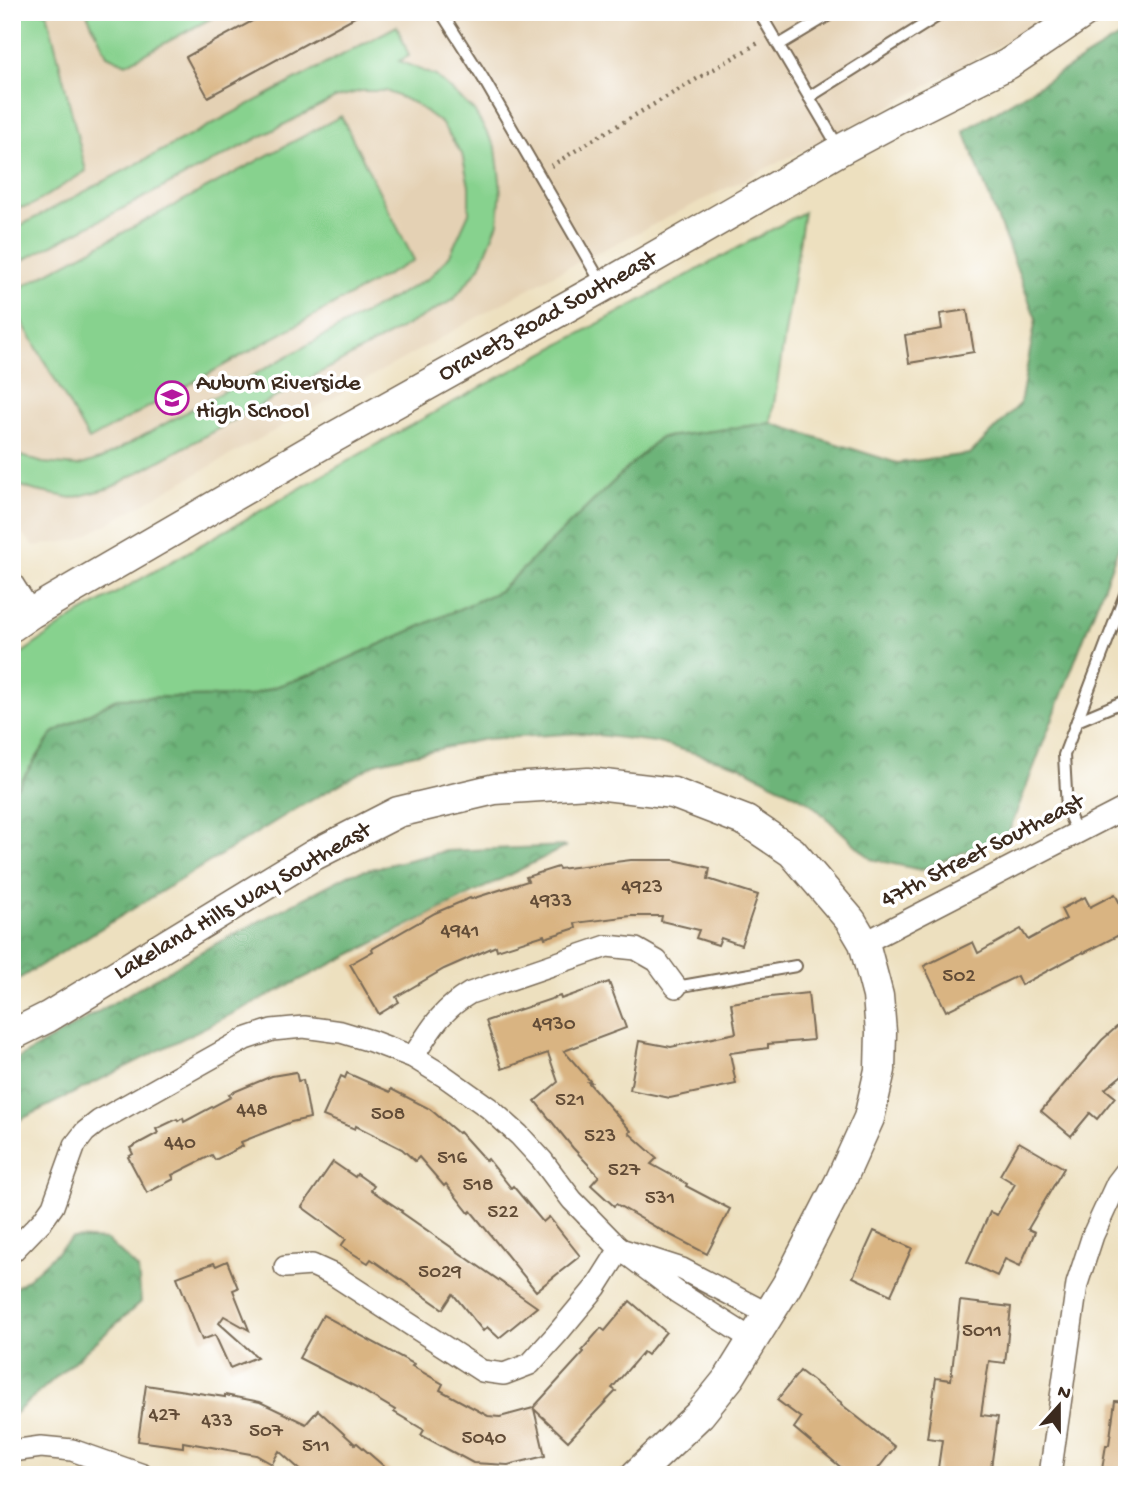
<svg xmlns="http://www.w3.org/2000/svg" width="1139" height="1487" font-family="'Gochi Hand',sans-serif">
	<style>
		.built { fill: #e4d1b4 }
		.grass { fill: #87d28e; stroke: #617e56; stroke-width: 2 }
		.forest { fill: url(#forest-crowns); stroke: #546f4c; stroke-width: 2 }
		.building { fill: #d9b482 }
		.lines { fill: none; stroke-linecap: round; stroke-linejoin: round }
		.lane-casing { stroke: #796a56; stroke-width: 14 }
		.street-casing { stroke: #796a56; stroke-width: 24 }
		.secondary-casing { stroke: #796a56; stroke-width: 33 }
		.path { stroke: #796a56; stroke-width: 4.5; stroke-dasharray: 2 5; stroke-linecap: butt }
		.lane { stroke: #fff; stroke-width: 10 }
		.street { stroke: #fff; stroke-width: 21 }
		.secondary { stroke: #fff; stroke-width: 30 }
		.labels { text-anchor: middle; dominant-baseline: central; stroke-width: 7; stroke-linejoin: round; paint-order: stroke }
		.number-label { font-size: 21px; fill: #624c37 }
		.street-label { font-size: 24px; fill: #3b2a1e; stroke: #fff }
		.poi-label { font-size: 24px; fill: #3b2a1e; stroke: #fff; text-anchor: start }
	</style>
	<defs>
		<pattern id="forest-crowns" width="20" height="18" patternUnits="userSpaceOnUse" patternTransform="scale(1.75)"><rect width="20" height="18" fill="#6db479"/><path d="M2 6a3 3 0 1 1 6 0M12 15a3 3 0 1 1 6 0" fill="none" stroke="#5b9363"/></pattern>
	</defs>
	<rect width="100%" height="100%" fill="#fff"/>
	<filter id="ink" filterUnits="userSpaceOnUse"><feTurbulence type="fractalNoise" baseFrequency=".0143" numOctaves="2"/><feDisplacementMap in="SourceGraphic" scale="14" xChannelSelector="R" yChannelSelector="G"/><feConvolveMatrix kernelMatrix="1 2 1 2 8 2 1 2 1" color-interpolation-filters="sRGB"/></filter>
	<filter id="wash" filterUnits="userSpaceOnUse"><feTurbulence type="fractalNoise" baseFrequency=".00686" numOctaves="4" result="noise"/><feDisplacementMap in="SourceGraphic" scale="28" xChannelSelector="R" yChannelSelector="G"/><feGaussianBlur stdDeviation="1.57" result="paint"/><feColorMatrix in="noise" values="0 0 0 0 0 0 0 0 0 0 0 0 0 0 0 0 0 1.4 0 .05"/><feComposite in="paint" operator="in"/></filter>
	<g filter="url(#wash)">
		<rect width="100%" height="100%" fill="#ede0bf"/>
		<polygon class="built" points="12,12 1049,12 1018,35 887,108 555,274 78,540 34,546 12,523"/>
		<g class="grass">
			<polygon points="12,12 47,12 86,171 30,206 12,209"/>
			<polygon points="86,12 223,12 126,64 107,55"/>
			<polygon points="397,26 409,56 399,61 436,76 474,111 496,148 501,188 498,223 480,267 453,300 110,488 72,498 36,491 12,483 12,453 43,463 78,466 103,458 429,278 450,255 469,213 469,186 462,154 441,123 414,103 386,91 361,91 335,98 12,266 12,230"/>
			<polygon points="341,116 414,260 89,440 12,304 12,292"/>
			<polygon points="804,212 771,423 659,438 500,591 313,674 248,696 118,698 53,733 12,795 12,660 74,617 404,429"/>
		</g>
		<g class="forest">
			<polygon points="1127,32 1127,526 1008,834 921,870 871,859 809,802 740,766 655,742 581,733 485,739 379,762 289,813 12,983 12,795 53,733 118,698 249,696 313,674 500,591 659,438 771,423 897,463 970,454 1020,404 1036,319 964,131"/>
			<polygon points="567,846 12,1124 12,1062 206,949 350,874 446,851"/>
			<polygon points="72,1238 107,1240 138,1269 141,1302 12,1416 12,1290 30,1277"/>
		</g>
		<g id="blocks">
			<g class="building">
				<polygon points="269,12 364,12 208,97 186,57"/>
				<polygon points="967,310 974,352 909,363 905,335 942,329 940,314"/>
				<polygon points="631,860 674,860 710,868 708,879 758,895 741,945 721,938 718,945 696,938 699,930 661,921 662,916 631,916 575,923 576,928 545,938 544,935 497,950 496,946 444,969 396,997 399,1002 379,1014 350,964 373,951 372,949 435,913 470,898 471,899 528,881 526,877 558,867 559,869"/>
				<polygon points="1115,894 1127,917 1127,931 1084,953 1083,952 1021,985 1017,976 946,1011 924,966 973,942 978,953 1021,929 1028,940 1066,919 1061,909 1085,897 1090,907"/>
				<polygon points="609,982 626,1028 564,1051 591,1082 588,1082 631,1131 629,1133 657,1158 651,1164 687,1184 686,1186 730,1209 707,1254 661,1230 616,1204 614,1206 591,1185 599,1176 573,1148 535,1101 558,1082 548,1053 502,1069 486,1021 560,996 561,999"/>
				<polygon points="808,993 813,1040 768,1044 768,1048 730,1053 736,1084 670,1098 630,1090 639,1041 671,1047 736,1033 731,1003 770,997"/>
				<polygon points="1127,1018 1127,1071 1105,1089 1115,1097 1097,1119 1090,1113 1071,1136 1041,1111 1102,1040"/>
				<polygon points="296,1072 298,1081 303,1080 310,1118 291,1122 241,1142 243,1146 215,1160 212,1155 172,1175 174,1179 147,1193 128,1157 133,1154 130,1148 158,1133 156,1129 177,1119 178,1121 183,1118 184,1122 231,1097 229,1094 272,1076"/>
				<polygon points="347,1073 390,1092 391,1089 430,1109 458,1133 460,1132 486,1161 488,1159 511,1188 513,1186 543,1222 549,1217 580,1256 536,1291 471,1211 469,1213 446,1184 444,1186 419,1157 415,1161 402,1149 356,1126 355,1129 323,1116 341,1076 345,1078"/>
				<polygon points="1019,1142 1064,1168 1028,1229 1035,1232 1020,1266 1005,1259 997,1276 967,1262 990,1212 997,1215 1015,1184 1000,1175"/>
				<polygon points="333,1162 355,1177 357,1174 374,1186 371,1190 402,1211 401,1212 537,1307 499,1338 487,1327 483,1331 453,1294 443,1309 371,1259 368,1263 341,1246 346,1239 302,1207"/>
				<polygon points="874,1231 912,1248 891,1295 853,1277"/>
				<polygon points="227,1261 238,1288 233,1290 249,1330 224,1316 219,1323 257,1357 230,1368 215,1335 202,1340 177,1277 214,1263 216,1266"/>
				<polygon points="630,1301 666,1332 647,1355 643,1352 612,1388 616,1391 568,1441 534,1409 545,1456 508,1465 473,1463 421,1435 424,1430 394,1412 395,1410 358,1388 299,1358 323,1315 414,1364 412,1366 443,1384 440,1390 488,1416 500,1417 533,1408 584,1352 582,1350 601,1328 605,1331"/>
				<polygon points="960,1301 1011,1307 1005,1363 989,1361 981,1415 998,1417 990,1475 937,1475 942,1440 927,1438 936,1378 951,1380"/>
				<polygon points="800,1371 842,1403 841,1404 895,1447 873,1475 850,1475 794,1428 801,1418 777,1400"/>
				<polygon points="146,1385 225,1397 225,1395 260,1402 306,1424 318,1410 355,1444 357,1443 394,1475 306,1475 279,1451 272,1464 256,1455 183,1442 183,1447 138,1441"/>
				<polygon points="1115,1401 1127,1402 1127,1475 1101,1475 1106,1445 1109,1445"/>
			</g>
		</g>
	</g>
	<g filter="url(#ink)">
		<use href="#blocks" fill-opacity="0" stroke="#796a56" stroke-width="2"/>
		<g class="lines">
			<defs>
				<g id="lane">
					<polyline points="441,12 483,78 602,284"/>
					<polyline points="759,12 839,148"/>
					<polyline points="779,45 834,12"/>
					<polyline points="809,97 944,12"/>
					<polyline points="1077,721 1127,700"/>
					<polyline points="1077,833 1067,810 1064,755 1127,589"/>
					<polyline points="676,987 796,966"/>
				</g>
				<g id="street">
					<polyline points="12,583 31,613"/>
					<polyline points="864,943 1127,807"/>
					<path d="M 413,1057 C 431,1029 441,1010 470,993 L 607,946 L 636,949 L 657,961 L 676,987"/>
					<polyline points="12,1252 43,1220 53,1206 75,1145 85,1132 99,1121 245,1039 272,1030 304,1027 341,1032 371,1041 413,1057 444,1076 489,1108 519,1135 542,1160 572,1200 620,1249 596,1287 557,1334 530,1364 504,1374 482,1371 334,1275 312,1265 285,1267"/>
					<polyline points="753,1340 677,1292 620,1249 682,1269 770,1315"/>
					<polyline points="12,1451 41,1447 72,1450 143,1475"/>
					<polyline points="1050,1475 1077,1284 1093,1235 1117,1183 1127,1170"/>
				</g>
				<g id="secondary">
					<polyline points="12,626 31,613 334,437 604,286 840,150 900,118 1008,64 1085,12"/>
					<polyline points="12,1035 48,1017 314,855 398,812 495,789 588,783 673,793 746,821 792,852 851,921 864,943 878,996 881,1032 880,1070 869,1118 841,1180 787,1285 729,1378 700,1414 636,1475"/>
				</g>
			</defs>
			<use href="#lane" class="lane-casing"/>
			<use href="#street" class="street-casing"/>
			<use href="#secondary" class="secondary-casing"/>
			<polyline class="path" points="551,166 591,141 760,42"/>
			<use href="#lane" class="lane"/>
			<use href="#street" class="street"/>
			<use href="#secondary" class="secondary"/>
		</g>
	</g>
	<defs>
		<symbol id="school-ring" viewBox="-11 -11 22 22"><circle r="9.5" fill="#fff" stroke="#b5179e" stroke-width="1.5"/><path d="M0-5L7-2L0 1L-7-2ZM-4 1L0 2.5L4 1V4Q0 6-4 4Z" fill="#b5179e"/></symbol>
	</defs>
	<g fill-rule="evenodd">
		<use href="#school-ring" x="153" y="379" width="38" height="38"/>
	</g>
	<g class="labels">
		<g class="number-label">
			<text x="642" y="888">4923</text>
			<text x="551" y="902">4933</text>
			<text x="460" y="932">4941</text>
			<text x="959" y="977">502</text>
			<text x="554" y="1025">4930</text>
			<text x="570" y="1101">521</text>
			<text x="252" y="1111">448</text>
			<text x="388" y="1115">508</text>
			<text x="600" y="1137">523</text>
			<text x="180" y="1144">440</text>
			<text x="452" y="1159">516</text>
			<text x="624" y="1171">527</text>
			<text x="478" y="1186">518</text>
			<text x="660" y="1199">531</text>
			<text x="503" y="1213">522</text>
			<text x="440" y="1273">5029</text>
			<text x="982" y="1332">5011</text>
			<text x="164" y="1416">427</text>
			<text x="217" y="1422">433</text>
			<text x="266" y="1432">507</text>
			<text x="484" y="1439">5040</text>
			<text x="316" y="1447">511</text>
		</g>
		<g class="street-label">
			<text transform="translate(548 317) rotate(-29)">Oravetz Road Southeast</text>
			<text transform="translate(983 852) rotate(-27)">47th Street Southeast</text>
			<text transform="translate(243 902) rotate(-30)">Lakeland Hills Way Southeast</text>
		</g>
		<g class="poi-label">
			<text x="196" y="384">Auburn Riverside<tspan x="196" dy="28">High School</tspan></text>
		</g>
	</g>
	<rect width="1139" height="1487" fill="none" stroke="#fff" stroke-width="42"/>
	<g transform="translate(1059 1406) rotate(21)" stroke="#ffffff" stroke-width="5" paint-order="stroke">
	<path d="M0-5L12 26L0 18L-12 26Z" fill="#3b2a1e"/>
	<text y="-10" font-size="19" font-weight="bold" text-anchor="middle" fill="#3b2a1e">N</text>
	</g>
</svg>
